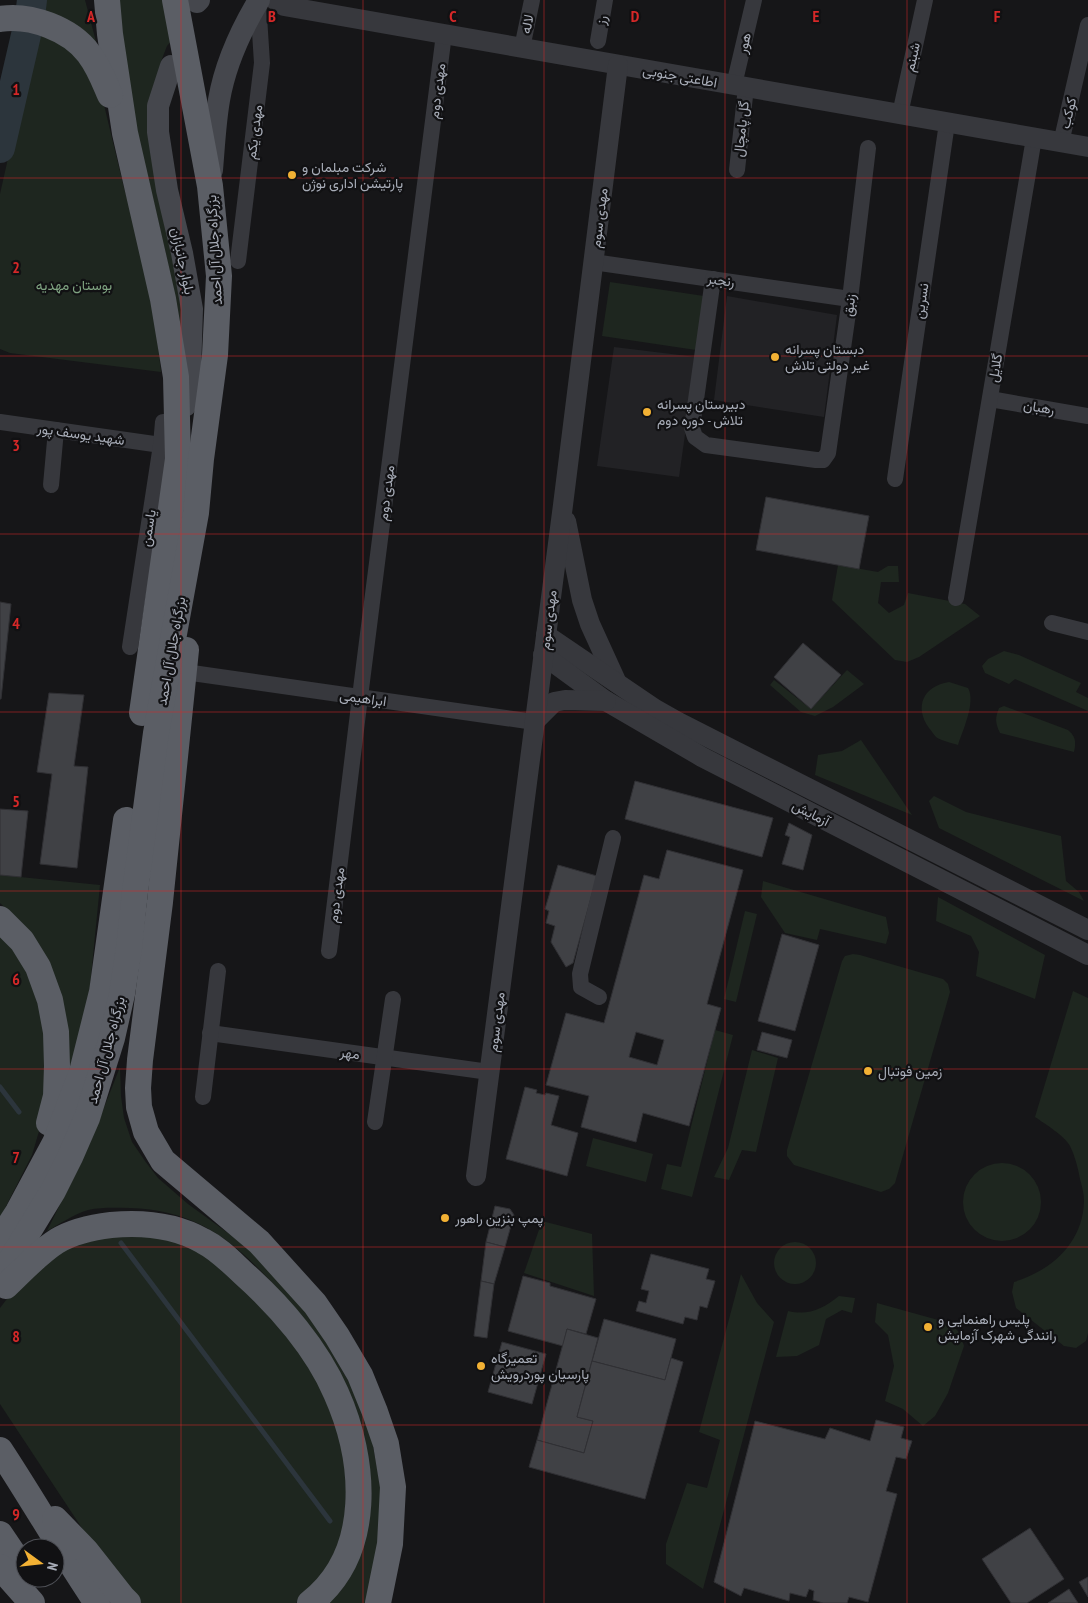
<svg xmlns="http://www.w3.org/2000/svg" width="1088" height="1603" font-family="'PT Sans Narrow',Vazirmatn,sans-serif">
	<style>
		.built { fill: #222225 }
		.green { fill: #1e261f }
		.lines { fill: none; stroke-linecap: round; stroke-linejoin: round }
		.stream { stroke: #2c353c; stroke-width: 5 }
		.river { stroke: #2c353c; stroke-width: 30 }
		.building { fill: #404145; stroke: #303034; fill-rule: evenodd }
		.minor { stroke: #37383d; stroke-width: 16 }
		.tertiary { stroke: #37383d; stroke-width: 20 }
		.secondary { stroke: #45474d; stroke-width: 22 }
		.trunk { stroke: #5b5e65; stroke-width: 26 }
		.grid { fill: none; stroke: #d62828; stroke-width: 1; stroke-opacity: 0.55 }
		.poi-dot { fill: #f2b134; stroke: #111113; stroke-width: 2 }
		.labels { text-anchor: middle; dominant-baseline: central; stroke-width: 4.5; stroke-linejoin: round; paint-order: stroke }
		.street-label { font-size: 14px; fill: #a8adb8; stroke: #111113 }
		.poi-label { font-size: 14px; fill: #a8adb8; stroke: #111113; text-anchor: start }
		.park-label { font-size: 14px; fill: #7fa381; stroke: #111113 }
		.grid-label { font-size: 16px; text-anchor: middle; font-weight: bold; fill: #d62828; stroke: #111113; stroke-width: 4.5; stroke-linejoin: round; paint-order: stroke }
	</style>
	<rect width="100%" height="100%" fill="#161618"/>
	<g class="built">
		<polygon points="727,296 837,315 824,417 714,400"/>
		<polygon points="614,347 696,357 679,477 597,466"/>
	</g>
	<g class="green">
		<polygon points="37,0 85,0 103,68 34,14"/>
		<polygon points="114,0 162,0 173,39 167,46 160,64 183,281 184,370 178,315 165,250 129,98"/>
		<polygon points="37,29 70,43 98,80 124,188 141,244 157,338 161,372 10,353 0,349 0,194"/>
		<polygon points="610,282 704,296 696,350 602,336"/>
		<polygon points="838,565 878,572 888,566 898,566 899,582 881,582 878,603 889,613 904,605 908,593 965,604 980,616 919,657 907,662 895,660 832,600"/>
		<polygon points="1004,651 1019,655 1081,683 1076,692 1088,698 1088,711 1015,679 1009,684 985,673 982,666 988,659"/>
		<polygon points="847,670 864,684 833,707 815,716 801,712 770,685 774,680 811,709"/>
		<path d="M 949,682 L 968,688 C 976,702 963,730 958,745 C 952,743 942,741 936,737 C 934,735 931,730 929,728 C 914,707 923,686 949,682 Z"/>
		<path d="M 1004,706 L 1068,730 C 1076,737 1076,742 1074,752 L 1000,733 C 995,723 995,718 999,708 Z"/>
		<polygon points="861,740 912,815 815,775 818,755 842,751"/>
		<polygon points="934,796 966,812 1061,836 1066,881 1079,892 1084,901 939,828 929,801"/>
		<polygon points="0,875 100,885 87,1017 69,1069 22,923 0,903"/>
		<polygon points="763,881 886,917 889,933 886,944 820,929 817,940 785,933 761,897"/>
		<polygon points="938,897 1045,955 1035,999 976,976 979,952 971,936 936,921"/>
		<polygon points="745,911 757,914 736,1002 724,999"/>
		<polygon points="0,928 24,955 50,1030 40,1128 32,1155 0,1218"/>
		<polygon points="853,954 860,955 943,979 948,984 950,992 895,1183 889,1189 881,1192 794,1165 787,1156 787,1150 842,961 845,956"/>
		<path d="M 1073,991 L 1088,998 L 1088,1333 L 1086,1341 L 1076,1348 L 1064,1346 L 1016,1308 L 1012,1292 L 1014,1282 C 1052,1270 1083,1243 1084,1201 C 1084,1194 1082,1186 1080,1179 C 1078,1168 1075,1156 1070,1146 C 1065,1136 1045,1124 1035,1117 Z"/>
		<polygon points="715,1030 733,1035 692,1197 661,1189 667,1164 681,1167"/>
		<polygon points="752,1050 778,1058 756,1152 742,1150 729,1180 714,1177 728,1148"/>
		<path d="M 120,1067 L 121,1096 L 124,1118 L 132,1142 L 145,1161 L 158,1178 L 188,1204 L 239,1241 L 260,1259 L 312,1318 L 367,1413 L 384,1507 L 372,1603 L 322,1603 L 367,1502 L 287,1300 C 243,1248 202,1210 130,1208 C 117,1208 102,1207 88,1210 C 74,1214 60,1224 47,1231 L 90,1143 Z"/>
		<polygon points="593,1138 653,1154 646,1182 586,1166"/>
		<circle cx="1002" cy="1202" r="39"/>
		<polygon points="542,1221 592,1234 594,1296 524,1273"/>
		<polygon points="144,1232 202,1249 286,1330 331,1405 351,1483 344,1536 319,1582 296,1603 139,1603 109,1569 0,1404 0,1308 16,1287 36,1269 79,1241"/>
		<circle cx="795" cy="1263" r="21"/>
		<polygon points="741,1274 757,1303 774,1322 703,1589 666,1564 666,1544 687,1483 707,1488 720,1440 699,1432"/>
		<path d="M 839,1296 L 855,1298 L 852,1313 L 842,1310 L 826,1319 L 819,1345 L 797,1356 L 776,1357 L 788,1311 C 808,1316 823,1309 839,1296 Z"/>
		<polygon points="877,1303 949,1323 960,1333 964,1346 948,1393 935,1416 923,1426 903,1409 885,1401 894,1366 888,1335 875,1322"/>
	</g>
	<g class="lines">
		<g class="stream">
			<polyline points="0,1087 19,1112"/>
			<polyline points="121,1243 330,1521"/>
		</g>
		<g class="river">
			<polyline points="31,8 32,0"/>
			<polyline points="0,148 26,35"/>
		</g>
	</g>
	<g class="building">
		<polygon points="766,497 869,516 859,569 756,550"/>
		<polygon points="0,602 11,604 1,699 0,699"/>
		<polygon points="803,643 841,675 811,709 774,677"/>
		<polygon points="49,693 84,695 74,766 88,767 77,868 40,864 52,774 37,772"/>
		<polygon points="635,781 773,818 762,857 625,819"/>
		<polygon points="0,809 28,811 21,877 0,875"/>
		<polygon points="789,823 812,835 803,870 782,864 790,837 785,835"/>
		<path d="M 667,850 L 743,870 L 707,1004 L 721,1008 L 689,1126 L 643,1113 L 636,1142 L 581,1127 L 589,1096 L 546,1085 L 566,1013 L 604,1023 L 644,875 L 659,879 ZM 636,1032 L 664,1040 L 657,1065 L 629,1057 Z"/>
		<polygon points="558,865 597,876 573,963 566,967 551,942 555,926 546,923 549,911 545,909"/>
		<polygon points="782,934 819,945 795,1031 758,1021"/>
		<polygon points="762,1032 792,1040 787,1058 757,1050"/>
		<polygon points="525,1087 537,1090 536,1093 545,1095 546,1093 559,1096 551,1125 578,1133 567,1176 506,1159"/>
		<polygon points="495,1206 510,1209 514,1215 505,1247 486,1242"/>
		<polygon points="486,1242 505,1247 494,1284 481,1281"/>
		<polygon points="651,1254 709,1269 706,1279 715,1281 707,1308 700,1306 697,1320 685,1317 683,1324 636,1311 639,1301 646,1303 649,1291 641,1289"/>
		<polygon points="523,1276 550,1283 550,1286 596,1299 586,1334 567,1329 563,1346 508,1331"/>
		<polygon points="481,1281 494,1284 487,1338 474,1336"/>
		<polygon points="604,1319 676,1339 665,1380 592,1361"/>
		<polygon points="567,1329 598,1338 577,1417 593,1421 584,1453 537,1440"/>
		<polygon points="502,1342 546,1354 532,1404 488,1392"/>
		<polygon points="671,1358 683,1362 645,1499 529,1467 537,1440 584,1453 593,1421 577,1417 592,1361 665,1380"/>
		<polygon points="876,1420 904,1427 901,1438 912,1441 906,1459 896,1457 886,1491 897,1494 868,1602 849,1597 847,1603 823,1603 813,1600 814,1591 809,1589 806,1597 790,1593 789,1601 744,1588 741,1596 714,1582 755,1421 825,1439 830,1428 870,1441"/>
		<polygon points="1030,1528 1064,1579 1027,1603 1011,1603 982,1559"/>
		<polygon points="1088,1577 1088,1597 1079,1582"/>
		<polygon points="1069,1589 1078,1603 1048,1603"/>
	</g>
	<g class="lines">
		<g class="minor">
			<polyline points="598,41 605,0"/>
			<polyline points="522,48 532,0"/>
			<polyline points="734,85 754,0"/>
			<polyline points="900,114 925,0"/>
			<polyline points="1061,143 1088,25"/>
			<polyline points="737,170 746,87"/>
			<polyline points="238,261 262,63 258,1"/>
			<polyline points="593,262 850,299"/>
			<polyline points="713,279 692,428 695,437 706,445 816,460 823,460 828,453 850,299 868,148"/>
			<polyline points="990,399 1088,416"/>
			<polyline points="0,422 161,445"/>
			<polyline points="895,479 947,123"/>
			<polyline points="51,485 56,430"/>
			<polyline points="956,598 1034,138"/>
			<polyline points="1052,623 1088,632"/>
			<polyline points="130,647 161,445 163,422 162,434"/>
			<polyline points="192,673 534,722"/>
			<polyline points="329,951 360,697 444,34"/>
			<polyline points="599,997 581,987 580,974 613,838"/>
			<polyline points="210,1033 489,1072"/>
			<polyline points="203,1097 218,971"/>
			<polyline points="375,1122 393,999"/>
		</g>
		<g class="tertiary">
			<polyline points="275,0 284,6 1088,147"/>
			<polyline points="566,521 582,600 590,624 616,681"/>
			<polyline points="546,635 655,709 678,722 1088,930"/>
			<polyline points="543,655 606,701 702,757 1088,955"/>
			<polyline points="534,722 554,702 565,700 606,701"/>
			<polyline points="476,1176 563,505 618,65"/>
		</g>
		<g class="secondary">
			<polyline points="197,2 199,0"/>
			<polyline points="171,66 158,106 158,132 167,190 182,253 192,309 190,373 185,406"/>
			<path d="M 212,170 C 214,147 215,123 219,100 C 225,65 241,30 259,0"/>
		</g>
		<g class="trunk">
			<polyline points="107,0 110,34 125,133 163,299 176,377 178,459 142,713"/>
			<path d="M 0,19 C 30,14 71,29 89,54 C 99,67 104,81 110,95"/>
			<polyline points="186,650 160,902 140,1060 138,1088 139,1107 146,1132 163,1161 259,1242 315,1304 337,1336 360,1375 375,1412 386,1444 393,1487 390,1544 378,1603"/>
			<polyline points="0,919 22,941 38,967 50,1000 56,1032 57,1066 56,1096 49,1123"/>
			<polyline points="0,1240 18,1212 55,1143 82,1072 102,992 126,820"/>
			<polyline points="0,1278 53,1191 70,1157 87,1118 112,1038 122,994 129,948 135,892 156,733 196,513 201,459 215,355 219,276 210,186 175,0"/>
			<path d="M 6,1286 C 22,1271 38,1253 57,1241 C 72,1232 94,1227 111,1225 C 143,1222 175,1225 203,1241 C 219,1249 231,1262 244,1274 C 280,1306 317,1349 336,1393 C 366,1460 374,1553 310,1603"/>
			<path d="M 0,1450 C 33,1500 63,1553 97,1603"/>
			<polyline points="55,1519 86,1551 123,1598 128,1603"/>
			<polyline points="0,1534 25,1571"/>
			<polyline points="0,1567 32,1603"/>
		</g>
	</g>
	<path class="grid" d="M 181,0 L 181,1603M 363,0 L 363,1603M 544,0 L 544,1603M 725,0 L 725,1603M 907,0 L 907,1603M 0,178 L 1088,178M 0,356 L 1088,356M 0,534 L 1088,534M 0,712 L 1088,712M 0,891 L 1088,891M 0,1069 L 1088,1069M 0,1247 L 1088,1247M 0,1425 L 1088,1425"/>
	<g class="poi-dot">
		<circle cx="292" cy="175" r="5"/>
		<circle cx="775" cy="357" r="5"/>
		<circle cx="647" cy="412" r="5"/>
		<circle cx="868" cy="1071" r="5"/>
		<circle cx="445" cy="1218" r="5"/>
		<circle cx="928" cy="1327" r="5"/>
		<circle cx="481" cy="1366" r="5"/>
	</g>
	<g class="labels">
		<g class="street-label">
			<text transform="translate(601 20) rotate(-79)">رز</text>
			<text transform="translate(527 24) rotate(-79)">لاله</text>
			<text transform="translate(744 43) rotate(-77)">هور</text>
			<text transform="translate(912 57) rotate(-78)">شبنم</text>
			<text transform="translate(680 76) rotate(10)">اطاعتی جنوبی</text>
			<text transform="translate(437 91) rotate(-83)">مهدی دوم</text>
			<text transform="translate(1068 113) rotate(-77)">کوکب</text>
			<text transform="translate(741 129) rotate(-84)">گل پامچال</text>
			<text transform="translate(254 132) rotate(-83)">مهدی یکم</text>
			<text transform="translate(599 218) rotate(-83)">مهدی سوم</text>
			<text transform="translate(214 250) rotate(-93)">بزرگراه جلال آل احمد</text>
			<text transform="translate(183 261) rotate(78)">بلوار جانبازان</text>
			<text transform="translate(721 280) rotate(8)">رنجبر</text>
			<text transform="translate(921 301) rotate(-82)">نسرین</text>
			<text transform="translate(849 305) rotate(-82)">زنبق</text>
			<text transform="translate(995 368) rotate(-80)">گلایل</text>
			<text transform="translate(1039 407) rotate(9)">رهبان</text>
			<text transform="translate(81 434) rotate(8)">شهید یوسف پور</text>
			<text transform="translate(386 493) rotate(-83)">مهدی دوم</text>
			<text transform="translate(148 528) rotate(-81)">یاسمن</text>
			<text transform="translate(548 620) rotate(-83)">مهدی سوم</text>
			<text transform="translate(171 651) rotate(-80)">بزرگراه جلال آل احمد</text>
			<text transform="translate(363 698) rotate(8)">ابراهیمی</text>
			<text transform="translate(811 813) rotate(27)">آزمایش</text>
			<text transform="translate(336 895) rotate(-83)">مهدی دوم</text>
			<text transform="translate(496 1022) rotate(-83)">مهدی سوم</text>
			<text transform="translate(106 1050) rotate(-75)">بزرگراه جلال آل احمد</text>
			<text transform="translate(350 1053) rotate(8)">مهر</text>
		</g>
		<g class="poi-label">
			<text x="302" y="167">شرکت مبلمان و<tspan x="302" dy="16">پارتیشن اداری نوژن</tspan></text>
			<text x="785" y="349">دبستان پسرانه<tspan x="785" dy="16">غیر دولتی تلاش</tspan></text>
			<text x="657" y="404">دبیرستان پسرانه<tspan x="657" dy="16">تلاش - دوره دوم</tspan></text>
			<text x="878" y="1071">زمین فوتبال</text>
			<text x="455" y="1218">پمپ بنزین راهور</text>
			<text x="938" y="1319">پلیس راهنمایی و<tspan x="938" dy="16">رانندگی شهرک آزمایش</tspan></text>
			<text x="491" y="1358">تعمیرگاه<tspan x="491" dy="16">پارسیان پوردرویش</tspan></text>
		</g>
		<g class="park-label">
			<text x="74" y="285">بوستان مهدیه</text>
		</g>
	</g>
	<g class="grid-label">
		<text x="91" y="22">A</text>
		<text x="272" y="22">B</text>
		<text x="453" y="22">C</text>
		<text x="635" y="22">D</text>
		<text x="816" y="22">E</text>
		<text x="997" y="22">F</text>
		<text x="16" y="95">1</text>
		<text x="16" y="273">2</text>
		<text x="16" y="451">3</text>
		<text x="16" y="629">4</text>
		<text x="16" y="807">5</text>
		<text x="16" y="985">6</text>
		<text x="16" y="1163">7</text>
		<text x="16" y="1342">8</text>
		<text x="16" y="1520">9</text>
	</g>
	<g transform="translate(40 1563) rotate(105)"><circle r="24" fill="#111113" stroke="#4d4f55"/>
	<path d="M0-4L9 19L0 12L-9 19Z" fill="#f2b134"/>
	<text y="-8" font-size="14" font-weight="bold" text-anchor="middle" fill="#a8adb8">N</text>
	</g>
</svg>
